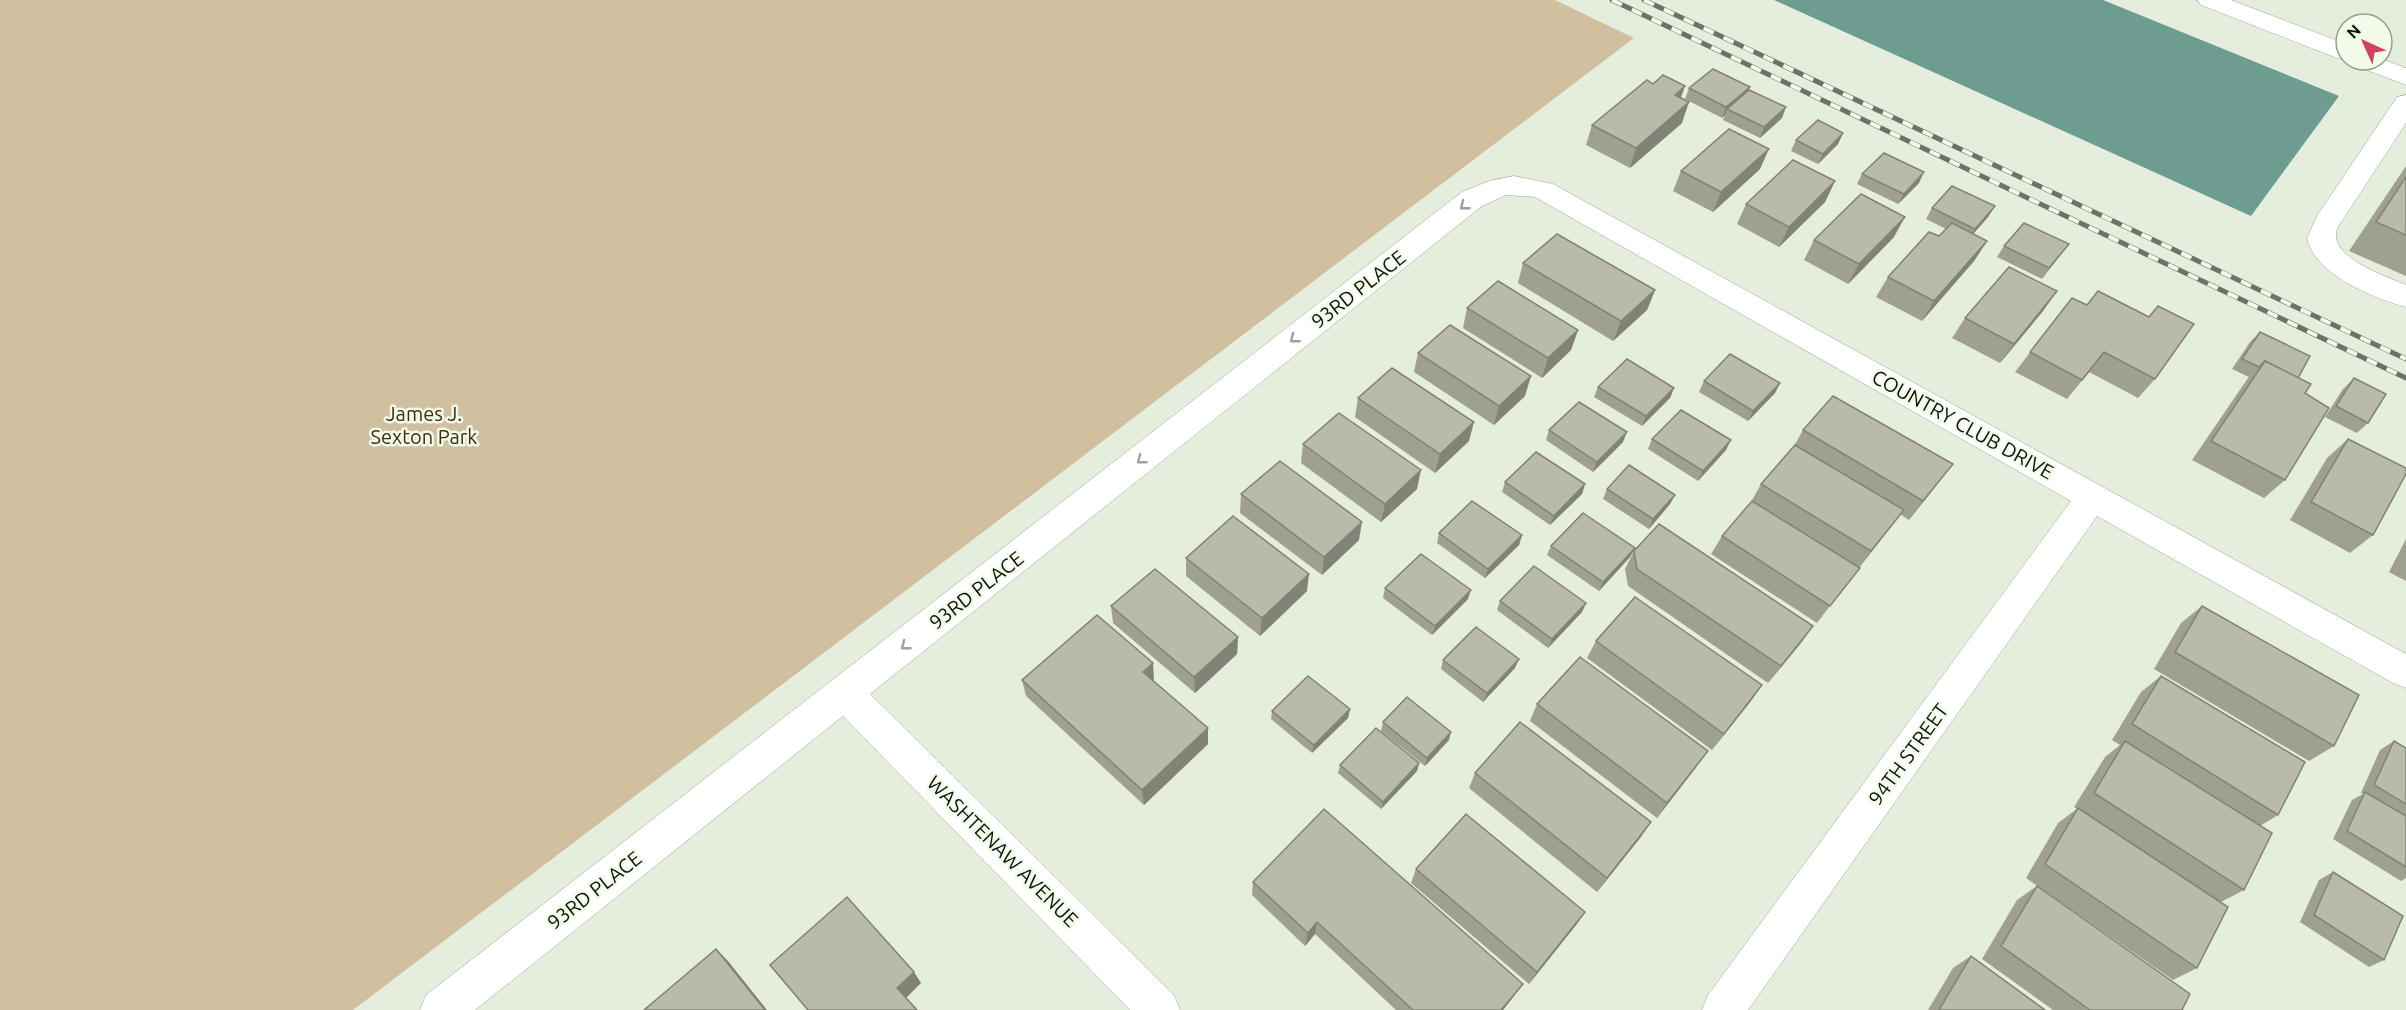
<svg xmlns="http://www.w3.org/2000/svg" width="2406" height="1010" font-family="Ubuntu,sans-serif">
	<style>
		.green { fill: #d1c09f }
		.water { fill: #6d9c90 }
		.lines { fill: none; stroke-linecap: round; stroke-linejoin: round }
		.minor-casing { stroke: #9ca495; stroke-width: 1 }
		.minor { fill: #fff; fill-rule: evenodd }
		.rail-casing { stroke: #6d7268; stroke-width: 5 }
		.rail { stroke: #f2fbea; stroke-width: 4; stroke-dasharray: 11; stroke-linecap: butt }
		.wall { fill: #a0a091 }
		.shaded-wall { fill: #828276 }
		.building { fill: #babaa9; stroke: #828276; stroke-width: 1.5 }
		.oneway { stroke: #9fa09e }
		.labels { text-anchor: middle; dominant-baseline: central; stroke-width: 5; stroke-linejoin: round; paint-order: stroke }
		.street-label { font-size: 20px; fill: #0e110c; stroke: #f2fbea }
		.park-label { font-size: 20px; fill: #3d2e0f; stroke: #f2fbea }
	</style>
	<rect width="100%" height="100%" fill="#e5eddd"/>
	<polygon class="green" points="0,0 1555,0 1634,38 353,1010 0,1010"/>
	<polygon class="water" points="1774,0 2103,0 2339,96 2251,216"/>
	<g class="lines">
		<defs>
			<g id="minor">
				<polygon points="2197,0 2231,0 2346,44 2346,60 2348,60 2337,58 2201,5"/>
				<polygon points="2382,59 2406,68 2406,85 2354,65 2351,60"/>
				<path d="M 2406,95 L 2406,123 L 2338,227 C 2324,256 2386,276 2406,285 L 2406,307 C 2373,298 2315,275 2307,238 L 2317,216 L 2397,97 Z"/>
				<polygon points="1514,176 1553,184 2406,654 2406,688 2393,683 2097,516 1748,1010 1702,1010 1708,995 2071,501 1535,197 1506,195 1482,206 870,694 1174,995 1180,1010 1130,1010 843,716 475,1010 420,1010 426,995 1462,192 1489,181"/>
			</g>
		</defs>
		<use href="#minor" class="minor-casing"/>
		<use href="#minor" class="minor"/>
		<defs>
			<g id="rail">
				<polyline points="1612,0 2406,378"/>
				<polyline points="1644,0 2406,359"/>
			</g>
		</defs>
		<use href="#rail" class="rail-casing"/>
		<use href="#rail" class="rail"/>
	</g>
	<g class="wall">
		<polygon points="1750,87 1748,91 1782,118 1760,138 1723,120 1725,115 1722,118 1685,99 1689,88"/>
		<polygon points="1681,98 1682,123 1630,168 1586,145 1592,125"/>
		<polygon points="1843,133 1838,144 1818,164 1791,151 1796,140"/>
		<polygon points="2406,166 2406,276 2349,251"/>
		<polygon points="1760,169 1713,212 1673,191 1681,171"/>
		<polygon points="1862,174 1919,183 1898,204 1857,184"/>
		<polygon points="1835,181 1825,202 1779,247 1737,224 1746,204"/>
		<polygon points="1995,206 1988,217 1973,234 1987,241 1974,261 1922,321 1876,297 1888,277 1939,236 1946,229 1926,219 1932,208"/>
		<polygon points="1894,237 1848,284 1804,260 1814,240"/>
		<polygon points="2069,244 2042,279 1997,257 2004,246"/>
		<polygon points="1523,263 1655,290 1647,310 1613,341 1518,283"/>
		<polygon points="2057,291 2043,311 2000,363 1952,338 1965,318"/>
		<polygon points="2072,298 2155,379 2138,398 2089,372 2067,399 2015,372"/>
		<polygon points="1467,308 1578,330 1571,350 1542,378 1463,328"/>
		<polygon points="2260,332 2298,378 2305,393 2285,480 2264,498 2192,460 2246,381 2249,377 2232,369 2250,342"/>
		<polygon points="1418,353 1525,396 1494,425 1414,372"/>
		<polygon points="2354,378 2368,423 2357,433 2325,417 2343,389"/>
		<polygon points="1704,381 1780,383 1775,393 1748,421 1699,392"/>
		<polygon points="1598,387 1674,388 1670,398 1642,426 1594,397"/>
		<polygon points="1358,398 1469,441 1435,473 1355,417"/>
		<polygon points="1549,430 1623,442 1593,472 1546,440"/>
		<polygon points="1803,430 1938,483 1909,520 1900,514 1817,623 1711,554 1722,536 1751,502 1761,484 1794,446"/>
		<polygon points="1652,439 1726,450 1698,481 1648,449"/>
		<polygon points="2348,439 2373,535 2350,553 2290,520 2327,458"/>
		<polygon points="1303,444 1417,489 1381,522 1301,463"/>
		<polygon points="1505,482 1585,484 1582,494 1550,525 1502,492"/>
		<polygon points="1607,489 1675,495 1670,504 1649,529 1603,499"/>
		<polygon points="1241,494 1359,540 1322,575 1240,513"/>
		<polygon points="1439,533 1522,535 1519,545 1485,578 1437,543"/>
		<polygon points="2406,539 2406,581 2389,572"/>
		<polygon points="1551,546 1635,548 1630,557 1599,591 1547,555"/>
		<polygon points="1634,551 1813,626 1768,683 1628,586 1625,569"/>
		<polygon points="1186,558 1307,591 1260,636 1186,576"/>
		<polygon points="1385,588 1468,599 1432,635 1383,598"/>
		<polygon points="1500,601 1586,603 1582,612 1548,648 1497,610"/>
		<polygon points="1111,606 1238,637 1237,654 1195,693 1113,623"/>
		<polygon points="2202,606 2334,746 2309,761 2154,669 2181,623"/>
		<polygon points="1596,641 1762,685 1712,750 1587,658"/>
		<polygon points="1443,660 1515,668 1483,702 1441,669"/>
		<polygon points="2161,676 2278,815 2260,826 2244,890 2221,902 2197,968 2173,980 2026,878 2058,823 2077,809 2074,807 2105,757 2120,745 2112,740 2141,692"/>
		<polygon points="1154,679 1153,680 1208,728 1208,744 1144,805 1026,696 1022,680"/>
		<polygon points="1537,704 1697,766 1657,818 1530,721"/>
		<polygon points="1350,709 1348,718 1312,753 1271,719 1272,711"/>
		<polygon points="1383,722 1449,740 1425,766 1381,731"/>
		<polygon points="2394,741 2406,748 2406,878 2401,881 2333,839 2352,800 2363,794 2361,793 2380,750"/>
		<polygon points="1419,763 1417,771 1381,809 1338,773 1340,765"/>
		<polygon points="1475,773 1651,822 1597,892 1469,788"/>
		<polygon points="1416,869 1585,912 1576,925 1529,984 1411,883"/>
		<polygon points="2333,872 2384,960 2369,967 2300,922 2319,880"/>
		<polygon points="1253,882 1515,995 1503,1010 1396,1010 1315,934 1305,946 1252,895"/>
		<polygon points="2037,886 2182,1010 2053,1010 1982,959 2017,900"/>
		<polygon points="1971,956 2045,1010 1928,1010 1953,968"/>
	</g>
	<g class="shaded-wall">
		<polygon points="1685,86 1678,106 1675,95"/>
		<polygon points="1750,87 1745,98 1727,109 1725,115 1722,118 1726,107"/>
		<polygon points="1689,102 1682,123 1630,168 1636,148"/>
		<polygon points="1786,107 1782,118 1760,138 1764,127"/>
		<polygon points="1843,133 1838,144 1818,164 1823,154"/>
		<polygon points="1769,149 1760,169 1713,212 1721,192"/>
		<polygon points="1924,172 1919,183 1898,204 1904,194"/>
		<polygon points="1835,181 1825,202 1779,247 1789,227"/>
		<polygon points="1995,206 1988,217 1968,240 1975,229"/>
		<polygon points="1905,217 1894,237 1848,284 1859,264"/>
		<polygon points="1987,241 1974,261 1922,321 1934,301"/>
		<polygon points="1655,290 1647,310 1613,341 1621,321"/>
		<polygon points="2057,291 2043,311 2000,363 2014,344"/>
		<polygon points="1578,330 1571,350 1542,378 1548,358"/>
		<polygon points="1531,376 1525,396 1494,425 1499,406"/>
		<polygon points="1780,383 1775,393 1748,421 1753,411"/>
		<polygon points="1674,388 1670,398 1642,426 1646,416"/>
		<polygon points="1474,422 1469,441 1435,473 1440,454"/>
		<polygon points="1627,432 1623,442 1593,472 1597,462"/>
		<polygon points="1731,440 1726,450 1698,481 1703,471"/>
		<polygon points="1953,464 1938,483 1909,520 1923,501"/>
		<polygon points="1421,470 1417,489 1381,522 1385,504"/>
		<polygon points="1585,484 1582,494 1550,525 1554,516"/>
		<polygon points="1675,495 1670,504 1649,529 1653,519"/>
		<polygon points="1904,510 1890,528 1858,569 1871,551"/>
		<polygon points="1362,522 1359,540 1322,575 1324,557"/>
		<polygon points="1522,535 1519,545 1485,578 1488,569"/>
		<polygon points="1635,548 1630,557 1599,591 1603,582"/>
		<polygon points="1309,574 1307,591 1260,636 1262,618"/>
		<polygon points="1471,590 1468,599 1432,635 1435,626"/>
		<polygon points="1586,603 1582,612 1548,648 1552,639"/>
		<polygon points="1813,626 1801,643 1768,683 1781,666"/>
		<polygon points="1238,637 1237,654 1195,693 1194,677"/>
		<polygon points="1519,659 1515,668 1483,702 1487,693"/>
		<polygon points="1153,663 1154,679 1144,688 1143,672"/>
		<polygon points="1762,685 1751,701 1712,750 1724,734"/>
		<polygon points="1350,709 1348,718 1312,753 1314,745"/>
		<polygon points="1208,728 1208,744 1144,805 1142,790"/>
		<polygon points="1451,732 1449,740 1425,766 1427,758"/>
		<polygon points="1708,751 1697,766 1657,818 1667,803"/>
		<polygon points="1419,763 1417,771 1381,809 1383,802"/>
		<polygon points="1651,822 1641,837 1597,892 1607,878"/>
		<polygon points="1585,912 1576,925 1529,984 1537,972"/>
		<polygon points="1317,922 1315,934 1305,946 1308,933"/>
		<polygon points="716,949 728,961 767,1010 765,1010"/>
		<polygon points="914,972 921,983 905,999 897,988"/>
		<polygon points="1523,984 1503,1010 1501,1010"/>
	</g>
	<g class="building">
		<polygon points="1713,69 1750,87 1726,107 1689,88"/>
		<polygon points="1663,75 1685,86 1675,95 1689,102 1636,148 1592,125 1647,80 1653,84"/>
		<polygon points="1749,90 1786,107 1764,127 1727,109"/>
		<polygon points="1818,120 1843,133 1823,154 1796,140"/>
		<polygon points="1729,129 1769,149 1721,192 1681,171"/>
		<polygon points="1884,153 1924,172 1904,194 1862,174"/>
		<polygon points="1793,160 1835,181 1789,227 1746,204"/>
		<polygon points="2406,177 2406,235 2376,222"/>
		<polygon points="1952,186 1995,206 1975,229 1932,208"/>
		<polygon points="1861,194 1905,217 1859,264 1814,240"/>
		<polygon points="1952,223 1987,241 1934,301 1888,277 1929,232 1939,236"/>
		<polygon points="2024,223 2069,244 2049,268 2004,246"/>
		<polygon points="1557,234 1655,290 1621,321 1523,263"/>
		<polygon points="2009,267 2057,291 2014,344 1965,318"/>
		<polygon points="1498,281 1578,330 1548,358 1467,308"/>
		<polygon points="2098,291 2149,317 2158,306 2194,324 2155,379 2104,352 2082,380 2030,352 2072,298 2087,305"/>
		<polygon points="1450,325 1531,376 1499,406 1418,353"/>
		<polygon points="2260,332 2310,356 2298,378 2265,361 2259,367 2242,359"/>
		<polygon points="1730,354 1780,383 1753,411 1704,381"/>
		<polygon points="1627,359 1674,388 1646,416 1598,387"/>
		<polygon points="2265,361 2311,384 2305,393 2329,408 2285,480 2211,441"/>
		<polygon points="1392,368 1474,422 1440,454 1358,398"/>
		<polygon points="2354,378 2386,394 2368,423 2336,406"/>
		<polygon points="1833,396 1953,464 1923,501 1803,430"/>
		<polygon points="1579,402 1627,432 1597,462 1549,430"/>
		<polygon points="1681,410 1731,440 1703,471 1652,439"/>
		<polygon points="1339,413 1421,470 1385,504 1303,444"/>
		<polygon points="2348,439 2406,468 2406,474 2373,535 2311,502"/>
		<polygon points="1795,445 1904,510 1871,551 1761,484"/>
		<polygon points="1536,452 1585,484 1554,516 1505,482"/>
		<polygon points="1280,461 1362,522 1324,557 1241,494"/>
		<polygon points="1629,465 1675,495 1653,519 1607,489"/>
		<polygon points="1472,501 1522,535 1488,569 1439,533"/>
		<polygon points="1752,501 1860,568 1830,606 1722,536"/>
		<polygon points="1583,513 1635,548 1603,582 1551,546"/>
		<polygon points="1233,516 1309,574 1262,618 1186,558"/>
		<polygon points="1659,524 1813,626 1781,666 1637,569 1634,551"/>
		<polygon points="1421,554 1471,590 1435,626 1385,588"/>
		<polygon points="1534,566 1586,603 1552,639 1500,601"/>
		<polygon points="1155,569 1238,637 1194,677 1111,606"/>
		<polygon points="1635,597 1762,685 1724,734 1596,641"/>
		<polygon points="2202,606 2359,695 2334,746 2175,652"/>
		<polygon points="1097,615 1153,663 1143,672 1208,728 1142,790 1022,680"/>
		<polygon points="1476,627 1519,659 1487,693 1443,660"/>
		<polygon points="1580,657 1708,751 1667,803 1537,704"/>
		<polygon points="1308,676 1350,709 1314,745 1272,711"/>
		<polygon points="2161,676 2305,762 2278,815 2132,724"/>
		<polygon points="1407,697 1451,732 1427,758 1383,722"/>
		<polygon points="1520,722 1651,822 1607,878 1475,773"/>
		<polygon points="1376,728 1419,763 1383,802 1340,765"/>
		<polygon points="2125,741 2272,833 2244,890 2094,793"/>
		<polygon points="2394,741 2406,748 2406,804 2374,785"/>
		<polygon points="2365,792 2406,816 2406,867 2347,831"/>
		<polygon points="2078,808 2228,907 2197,968 2045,864"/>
		<polygon points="1324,809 1523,984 1501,1010 1413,1010 1317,922 1308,933 1253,882"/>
		<polygon points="1466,814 1585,912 1537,972 1416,869"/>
		<polygon points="2333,872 2403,916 2384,960 2314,915"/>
		<polygon points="2037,886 2190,994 2182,1010 2090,1010 2001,946"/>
		<polygon points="847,897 914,972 897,988 917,1010 808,1010 770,965"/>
		<polygon points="716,949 765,1010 644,1010"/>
		<polygon points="1971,956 2045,1010 1939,1010"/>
	</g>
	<defs><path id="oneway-chevron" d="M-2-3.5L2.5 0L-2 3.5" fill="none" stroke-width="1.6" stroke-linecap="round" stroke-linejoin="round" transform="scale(1.5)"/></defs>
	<g class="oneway">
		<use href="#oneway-chevron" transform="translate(1464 206) rotate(142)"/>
		<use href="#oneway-chevron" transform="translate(1294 339) rotate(142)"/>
		<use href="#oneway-chevron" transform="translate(1141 460) rotate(142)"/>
		<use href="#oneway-chevron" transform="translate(905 646) rotate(142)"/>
	</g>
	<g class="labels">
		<g class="street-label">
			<text transform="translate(1358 289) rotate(-38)">93RD PLACE</text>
			<text transform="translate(1963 424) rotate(29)">COUNTRY CLUB DRIVE</text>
			<text transform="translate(976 590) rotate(-38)">93RD PLACE</text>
			<text transform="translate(1908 754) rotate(-54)">94TH STREET</text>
			<text transform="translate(1003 851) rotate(45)">WASHTENAW AVENUE</text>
			<text transform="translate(594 890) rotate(-38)">93RD PLACE</text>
		</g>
		<g class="park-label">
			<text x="424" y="413">James J.<tspan x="424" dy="23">Sexton Park</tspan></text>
		</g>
	</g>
	<g transform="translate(2364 42) rotate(315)"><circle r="28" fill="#f2fbea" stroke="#979d91" stroke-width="1.5"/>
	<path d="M0-4.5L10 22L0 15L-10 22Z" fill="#d1415d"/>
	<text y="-9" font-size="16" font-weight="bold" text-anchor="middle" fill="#0e110c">N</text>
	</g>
</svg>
